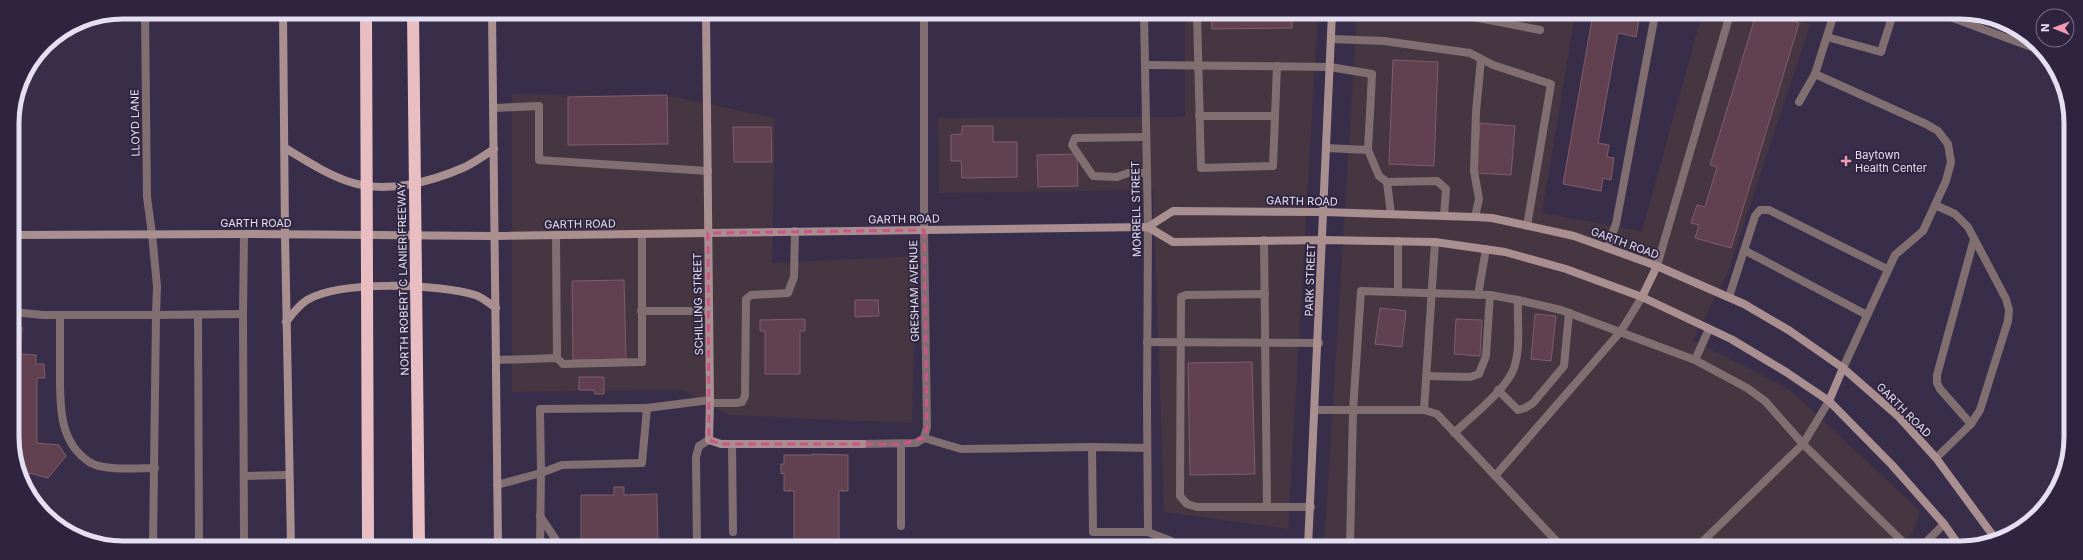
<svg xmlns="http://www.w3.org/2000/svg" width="2083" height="560" font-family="Inter,sans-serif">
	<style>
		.commercial { fill: #463642 }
		.building { fill: #614150; stroke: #7f5d6c }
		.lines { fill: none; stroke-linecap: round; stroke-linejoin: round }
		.lane { stroke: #806e70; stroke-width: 8 }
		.street { stroke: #806e70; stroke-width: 8 }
		.secondary { stroke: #aa8f91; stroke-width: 8 }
		.highway-bridge { stroke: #e9bec2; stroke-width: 12 }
		.marked { fill: none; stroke: #cc5488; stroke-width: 3; stroke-dasharray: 8 5; stroke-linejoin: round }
		.poi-dot { fill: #f19ab2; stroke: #2e243f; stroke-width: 1.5 }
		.labels { text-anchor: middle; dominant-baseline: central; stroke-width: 3.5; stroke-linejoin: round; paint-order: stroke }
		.street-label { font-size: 11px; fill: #e5e0f1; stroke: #2e243f }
		.poi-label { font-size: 11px; fill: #e5e0f1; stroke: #2e243f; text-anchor: start }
		.rim { fill: none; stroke: #e5e0f1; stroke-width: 5 }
	</style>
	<rect width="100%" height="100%" fill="#382e4a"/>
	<g class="commercial">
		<polygon points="1185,13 1318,13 1288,529 1164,512 1153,190 939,193 938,118 1185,117"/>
		<polygon points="1357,13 1575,14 1542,213 1642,231 1702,14 1779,14 1810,25 1728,272 1693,340 1789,389 1920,511 1913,532 1897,548 1324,547"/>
		<polygon points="512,94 677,97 775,118 772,263 916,256 912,423 729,415 683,390 512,392"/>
	</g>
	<g class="building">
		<polygon points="1211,13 1292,13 1292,28 1212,29"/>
		<polygon points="1593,14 1640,14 1636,37 1618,33 1598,143 1609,145 1607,157 1614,158 1611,180 1603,178 1601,191 1563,184"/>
		<polygon points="1756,14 1770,14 1799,23 1731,248 1695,238 1699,225 1691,223 1697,205 1705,207 1717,167 1710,165"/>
		<polygon points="1393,60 1438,62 1434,166 1389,164"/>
		<polygon points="667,95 668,144 568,145 568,97"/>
		<polygon points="1480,123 1515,126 1511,175 1476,173"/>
		<polygon points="962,126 993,126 993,142 1017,142 1017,177 962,178 961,161 951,161 951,135 962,134"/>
		<polygon points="733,127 771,127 772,162 734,162"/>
		<polygon points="1077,154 1078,186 1038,187 1037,155"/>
		<polygon points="624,280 626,359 573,360 572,281"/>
		<polygon points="855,300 878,300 879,316 855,317"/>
		<polygon points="1380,308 1406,311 1402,347 1375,344"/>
		<polygon points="1535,314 1556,316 1551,361 1531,359"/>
		<polygon points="805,319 805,331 800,331 800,374 765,374 765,331 760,331 760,320"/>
		<polygon points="1456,319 1482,320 1480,356 1454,354"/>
		<polygon points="22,327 21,354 36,355 36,364 44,364 45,378 37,378 37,443 59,445 66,456 48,478 29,473 29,487 14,459 13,328"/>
		<polygon points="1252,362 1255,474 1190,475 1188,363"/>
		<polygon points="579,377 604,377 604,394 595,394 594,390 579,390"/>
		<polygon points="812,454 848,455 848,491 839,491 839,542 819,542 819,547 800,547 800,543 794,542 794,491 784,491 784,473 781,474 781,464 784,464 784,455 812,455"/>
		<polygon points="614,487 624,487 624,495 657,494 658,546 581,546 581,495 614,495"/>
	</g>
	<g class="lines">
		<g class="lane">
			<polyline points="1197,13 1201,168 1273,166 1277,66"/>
			<polyline points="1458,14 1540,30"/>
			<polyline points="1942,14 2042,51"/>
			<polyline points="1827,37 1881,52 1893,14"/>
			<polyline points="1331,39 1384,41 1470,53 1493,65 1551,84 1527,226"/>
			<polyline points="1145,65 1330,67 1372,74 1368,150 1379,176 1387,182 1391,214"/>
			<polyline points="1815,74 1834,14"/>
			<polyline points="1799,102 1815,74 1926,124 1938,131 1948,144 1951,162 1946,181 1923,231 1895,255 1843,368"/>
			<polyline points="494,108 539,106 539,160 708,171"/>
			<polyline points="1199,116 1275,116"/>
			<polyline points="1146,137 1075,138 1072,145 1093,176 1117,177 1128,173 1147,173"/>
			<polyline points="1326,148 1368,150"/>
			<polyline points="1387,182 1437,181 1446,189 1444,216"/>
			<polyline points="1935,205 1955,214 1968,227 2006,299 2009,310 2008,321 1980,410 1971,424 1936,458"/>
			<polyline points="1475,217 1479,199 1474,171 1476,112 1481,59"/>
			<polyline points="556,235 557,358"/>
			<polyline points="1264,240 1267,507"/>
			<polyline points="1607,248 1616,224 1654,20"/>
			<polyline points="1744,250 1867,315"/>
			<polyline points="1657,266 1730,14"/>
			<polyline points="1398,291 1398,241"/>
			<polyline points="1265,294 1186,295 1181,297 1180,496 1187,504 1197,507 1311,507"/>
			<polyline points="1478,295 1486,249"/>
			<polyline points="1729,297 1755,216 1760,210 1769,210 1887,269"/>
			<polyline points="641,311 708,311"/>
			<polyline points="13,312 43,315 156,315 157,286 152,234"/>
			<path d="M 60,315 C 60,333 60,352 60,370 C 60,404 58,443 91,463 C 106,471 137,468 155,468"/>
			<polyline points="198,315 199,546"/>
			<polyline points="1147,342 1319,343"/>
			<polyline points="497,360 557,358 563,364 642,362 642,234"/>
			<polyline points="1695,360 1709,329"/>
			<polyline points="1426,376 1470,377 1479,374 1486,356 1490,295"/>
			<polyline points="1498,390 1518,410 1525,408 1533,403 1564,366 1569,313"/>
			<polyline points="710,403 736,403 742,402 745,396 746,299 751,295 788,293 794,277 795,231"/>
			<polyline points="1147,404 1148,532 1093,532 1092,447 1147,448"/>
			<polygon points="647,408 642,463 562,465 541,473 540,409"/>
			<polyline points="647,408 710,400"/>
			<polyline points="1315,410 1424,410 1437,414 1562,547"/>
			<polyline points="1424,410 1435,242"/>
			<polyline points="1971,424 1940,389 1937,383 1937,375 1974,239"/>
			<path d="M 1454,433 C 1472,416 1506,390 1514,368 C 1521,348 1517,321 1518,300"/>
			<polyline points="924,438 961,449 1092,447"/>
			<polyline points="732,444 733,532"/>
			<polyline points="245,476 288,475"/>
			<polyline points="1495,476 1621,331 1642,297"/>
			<polyline points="497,485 541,473 540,546"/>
			<polyline points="540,516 560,546"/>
			<polyline points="1148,532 1171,541 1173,547"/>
			<polyline points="153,546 156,315 243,314"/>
			<polyline points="244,546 243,314 244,234"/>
			<polyline points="697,546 696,457 699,446 709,440"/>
			<polyline points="1350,547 1353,410 1361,291 1490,295 1518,300 1561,310 1695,360 1747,388 1765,401 1803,444 1909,548"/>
			<polyline points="1697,547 1803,444 1829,401"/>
			<polyline points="1920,548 1944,524"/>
		</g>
		<g class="street">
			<polyline points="145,12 147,197 152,234"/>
			<polyline points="1144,13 1148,227 1147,404"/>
			<polyline points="863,444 916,443 924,438 927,427 924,230 924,13"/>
			<polyline points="901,526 901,444"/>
		</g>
		<g class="secondary">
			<polyline points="283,12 285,235 291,546"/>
			<polyline points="492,12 498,546"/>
			<polyline points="706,13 710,400 709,440 721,444 863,444"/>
			<path d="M 285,148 C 305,160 326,174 350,182 C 386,194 431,182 465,167 C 475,162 485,155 494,149"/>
			<polyline points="1148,227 1173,211 1323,212 1475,217 1492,218 1574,236 1657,266 1744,304 1790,331 1843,368 1899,417 1936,458 1997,541"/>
			<polyline points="13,235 244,234 493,236 1148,227 1173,242 1322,240 1435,242 1505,252 1566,269 1642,297 1731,339 1786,372 1829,401 1892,465 1944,524 1961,548"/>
			<polyline points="1642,297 1657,266"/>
			<path d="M 286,322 C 292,314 298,306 307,300 C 341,280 438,284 475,295 C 482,297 490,304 496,308"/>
			<polyline points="1829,401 1843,368"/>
			<polyline points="1308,547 1332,13"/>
		</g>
		<g class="highway-bridge">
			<polyline points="366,12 368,546"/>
			<polyline points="413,12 419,546"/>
		</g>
	</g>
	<path class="marked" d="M 924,230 L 927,427 L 924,438 L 901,444 L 721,444 L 709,440 L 708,233 Z"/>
	<path class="poi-dot" d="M1844 155h4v4h4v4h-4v4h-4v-4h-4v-4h4z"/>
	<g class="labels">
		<g class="street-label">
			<text transform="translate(135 123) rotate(-91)">LLOYD LANE</text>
			<text transform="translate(1302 201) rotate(1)">GARTH ROAD</text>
			<text transform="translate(1136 209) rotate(-91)">MORRELL STREET</text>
			<text transform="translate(904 219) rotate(-1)">GARTH ROAD</text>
			<text x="256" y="223">GARTH ROAD</text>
			<text transform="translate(580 224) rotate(-1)">GARTH ROAD</text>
			<text transform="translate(1625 243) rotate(20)">GARTH ROAD</text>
			<text transform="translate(403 279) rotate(-91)">NORTH ROBERT C LANIER FREEWAY</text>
			<text transform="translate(1310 280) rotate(-88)">PARK STREET</text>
			<text transform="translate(914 291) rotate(-91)">GRESHAM AVENUE</text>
			<text transform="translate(698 304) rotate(-91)">SCHILLING STREET</text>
			<text transform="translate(1904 410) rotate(45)">GARTH ROAD</text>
		</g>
		<g class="poi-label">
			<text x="1855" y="155">Baytown<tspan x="1855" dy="13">Health Center</tspan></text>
		</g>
	</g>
	<path d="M0 0H2083V560H0ZM123 19H1960A104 104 0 0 1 2064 123V437A104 104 0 0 1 1960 541H123A104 104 0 0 1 19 437V123A104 104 0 0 1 123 19Z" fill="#2e243f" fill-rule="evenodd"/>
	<path class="rim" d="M123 19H1960A104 104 0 0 1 2064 123V437A104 104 0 0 1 1960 541H123A104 104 0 0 1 19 437V123A104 104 0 0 1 123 19Z"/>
	<g transform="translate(2055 28) rotate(271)"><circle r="19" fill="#2e243f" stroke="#776f86"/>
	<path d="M0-3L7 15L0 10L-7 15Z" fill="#f19ab2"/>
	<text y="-6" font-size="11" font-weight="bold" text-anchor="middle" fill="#e5e0f1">N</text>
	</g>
</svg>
